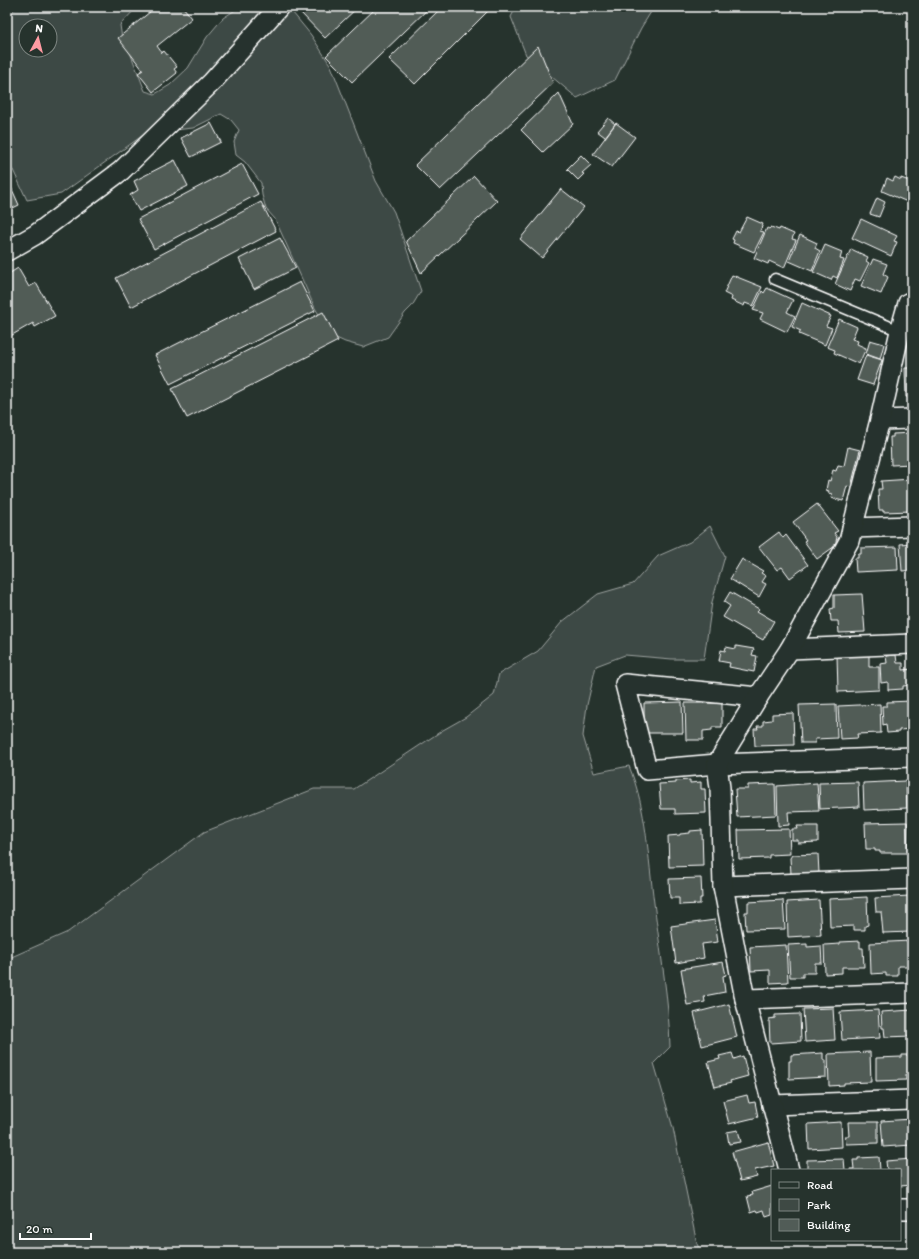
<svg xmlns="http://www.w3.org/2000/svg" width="919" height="1259" font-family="Itim,sans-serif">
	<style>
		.green { fill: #3e4944; stroke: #9ea4a2; fill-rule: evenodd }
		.building { fill: #515c57; stroke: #fff }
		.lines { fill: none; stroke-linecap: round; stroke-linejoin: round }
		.service-casing { stroke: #fff; stroke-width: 13 }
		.minor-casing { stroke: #fff; stroke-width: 22 }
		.service { stroke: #26332d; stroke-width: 10 }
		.minor { stroke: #26332d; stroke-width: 19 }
	</style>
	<rect width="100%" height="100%" fill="#26332d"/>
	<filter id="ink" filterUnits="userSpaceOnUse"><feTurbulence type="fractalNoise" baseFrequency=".025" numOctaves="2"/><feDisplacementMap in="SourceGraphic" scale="8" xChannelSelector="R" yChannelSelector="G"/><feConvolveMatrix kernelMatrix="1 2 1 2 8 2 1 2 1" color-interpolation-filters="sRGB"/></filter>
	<g filter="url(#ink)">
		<g class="green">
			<path d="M 19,7 L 137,7 L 120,25 L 122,39 L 129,50 L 145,91 L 155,94 L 170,85 L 188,68 L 207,37 L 223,18 L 240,7 L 288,7 L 311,35 L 331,66 L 376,181 L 394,212 L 421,291 L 412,306 L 405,313 L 388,337 L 363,347 L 345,342 L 332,336 L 315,308 L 275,219 L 266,209 L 262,195 L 261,183 L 245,162 L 236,155 L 234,142 L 239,130 L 231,120 L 221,114 L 193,128 L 146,133 L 61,194 L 27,200 L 13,170 L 7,165 L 7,13 ZM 26,26 L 50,26 L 50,50 L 26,50 Z"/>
			<polygon points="516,7 654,7 641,28 615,80 577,98 526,55 511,17"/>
			<path d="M 710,526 L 725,556 L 712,602 L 704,659 L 672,659 L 625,655 L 596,666 L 587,705 L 583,736 L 594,773 L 629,766 C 647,810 648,857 654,903 C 660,951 669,999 670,1047 L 654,1063 L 673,1128 L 697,1244 L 701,1252 L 7,1252 L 7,959 L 68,932 L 204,832 L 314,789 L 354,789 L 443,730 L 466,717 L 494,695 L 499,674 L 538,651 L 562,622 L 598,594 L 633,584 L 658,556 L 690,542 Z"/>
		</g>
		<g class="building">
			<polygon points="156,7 183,7 192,18 157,46 162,53 164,51 177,67 174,69 177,73 153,92 138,73 143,70 118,38"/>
			<polygon points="305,7 358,7 325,38 300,12"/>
			<polygon points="377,7 430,7 352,82 326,56"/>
			<polygon points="442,7 492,7 415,84 389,59"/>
			<polygon points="538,46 553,83 440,190 415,165"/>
			<polygon points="559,93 573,124 543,152 521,130"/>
			<polygon points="608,118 615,124 605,137 597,131"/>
			<polygon points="211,123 221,142 191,157 181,138"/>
			<polygon points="616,123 635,137 612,167 593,154"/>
			<polygon points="581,155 591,165 582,173 584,174 578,180 567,169"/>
			<polygon points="175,160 188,186 139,211 130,195 138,190 134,181"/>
			<polygon points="242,164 258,194 154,249 138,219"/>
			<polygon points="474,176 497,201 421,273 406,241"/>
			<polygon points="895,177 901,180 901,178 912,182 912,204 882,191 887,178 893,181"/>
			<polygon points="7,178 19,205 7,211"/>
			<polygon points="561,189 584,207 542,258 520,239"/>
			<polygon points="877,198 885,202 879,217 870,214"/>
			<polygon points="261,202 276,231 131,307 116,278"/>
			<polygon points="747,217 763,224 760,231 764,232 754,252 733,243 734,240 732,239 736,231 739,232"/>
			<polygon points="861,219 897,236 894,241 897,242 891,256 852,238"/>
			<polygon points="771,227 779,230 780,228 794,234 792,239 796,240 784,268 769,261 768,264 754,258 767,228 769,229"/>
			<polygon points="800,235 817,243 815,248 820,251 812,271 789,261"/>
			<polygon points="280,238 296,268 254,289 239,259"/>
			<polygon points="825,245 842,252 840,259 844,260 837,278 833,276 831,280 813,272"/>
			<polygon points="851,249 868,257 866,261 869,263 860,281 855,279 850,291 835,284"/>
			<polygon points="873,259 887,264 883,274 888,277 881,294 861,286"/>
			<polygon points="18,268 29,287 36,283 55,316 35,327 33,323 7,338 7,275"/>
			<polygon points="732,275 762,287 753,306 745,303 744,306 731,300 732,297 724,293"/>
			<polygon points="300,282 315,311 170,384 155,355"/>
			<polygon points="767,288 793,300 787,312 795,316 787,332 760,319 763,313 753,310 762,291 764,293"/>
			<polygon points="802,303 831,316 826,326 832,328 825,345 799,334 801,331 792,327"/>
			<polygon points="323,312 338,341 187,418 172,389"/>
			<polygon points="839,319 857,327 852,339 858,341 857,344 866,348 859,364 834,353 835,350 827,347"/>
			<polygon points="870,340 884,344 880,359 866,354"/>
			<polygon points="866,355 882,360 873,385 857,380"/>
			<polygon points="905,368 912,368 912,397 906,397"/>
			<polygon points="912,433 912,464 891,465 890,437 893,437 893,434"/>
			<polygon points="848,447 860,450 851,487 847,486 843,501 831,498 832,494 828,493 829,491 826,490 828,480 830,481 833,470 836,471 838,465 844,466"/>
			<polygon points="912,479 912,511 883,512 883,510 879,510 878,489 882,489 881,481"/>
			<polygon points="817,504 838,531 834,533 837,537 835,546 817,559 804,541 806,540 793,522"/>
			<polygon points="779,532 783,538 786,535 808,565 790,578 782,567 777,570 759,547"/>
			<polygon points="912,543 912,570 902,571 900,544"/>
			<polygon points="897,547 898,570 856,572 855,558 858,558 858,554 861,554 861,548"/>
			<polygon points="742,559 763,571 761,573 766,576 762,582 766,584 759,597 730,579"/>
			<polygon points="730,592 759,609 757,611 774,621 763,640 723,617 730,606 724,602"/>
			<polygon points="907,593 912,593 912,620 909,620"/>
			<polygon points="862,594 865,632 839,633 838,621 831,621 830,609 834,608 834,595"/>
			<polygon points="736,646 754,649 752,655 757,656 754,672 729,667 730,663 719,661 721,650 725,651 726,647 736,649"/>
			<polygon points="869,654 869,667 879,667 879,690 838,692 837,655"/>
			<polygon points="896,655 897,663 903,663 903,670 912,669 912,685 903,686 903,689 888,690 888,682 881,683 880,664 887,663 886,656"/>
			<polygon points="912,701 912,729 899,730 899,732 887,733 886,724 883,725 882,706 887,706 887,702"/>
			<polygon points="682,702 683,733 644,733 644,703"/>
			<polygon points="685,703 722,703 722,727 712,727 712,730 703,731 703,740 686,740"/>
			<polygon points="836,704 837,738 815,739 815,743 801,743 799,705"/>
			<polygon points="880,704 881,733 857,734 858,738 840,739 838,706"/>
			<polygon points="793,713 794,745 755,746 754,729 758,729 757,726 763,726 763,721 772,720 772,714"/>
			<polygon points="690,780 690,783 701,782 701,789 705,789 706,813 675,814 675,809 661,809 659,784 676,783 676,781"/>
			<polygon points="906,781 907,808 864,810 863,783"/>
			<polygon points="858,782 859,807 820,809 819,783"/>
			<polygon points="817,783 819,811 788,812 789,825 778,826 777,786"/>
			<polygon points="775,784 776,815 737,817 735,789 748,789 748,785"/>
			<polygon points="908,787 912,787 912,813 909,813"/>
			<polygon points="912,821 912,853 911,853 909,822"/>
			<polygon points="907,822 908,853 880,853 880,851 875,851 875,849 866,849 865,823"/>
			<polygon points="797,826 818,826 818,842 798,843 798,840 792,840 792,829 798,829"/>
			<polygon points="789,829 790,854 769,855 769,858 739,859 738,830"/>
			<polygon points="702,830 703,866 669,867 668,836 680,835 680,834 690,833 690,831"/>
			<polygon points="818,854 819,873 791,874 790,858 792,855"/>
			<polygon points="701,878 702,898 700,898 700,904 679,905 679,898 670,898 669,879"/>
			<polygon points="909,896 911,932 883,933 881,912 876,912 875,898"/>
			<polygon points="867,897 868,925 865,926 865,930 854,930 854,926 830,927 829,899"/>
			<polygon points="783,900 785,929 746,930 745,912 748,912 748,902"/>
			<polygon points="819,900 821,935 788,937 787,902"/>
			<polygon points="715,920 718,942 702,944 704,958 676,963 671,926"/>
			<polygon points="860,941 860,948 863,948 864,967 842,967 842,973 825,974 824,945 840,944 840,942"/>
			<polygon points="910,941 911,966 898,966 898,976 886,976 886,973 871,974 870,943"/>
			<polygon points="807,944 807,947 821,946 822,963 815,963 815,973 803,973 803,977 790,977 788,945"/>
			<polygon points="786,945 788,982 770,983 770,970 751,971 750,947"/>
			<polygon points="723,962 726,975 723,976 725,992 704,996 705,1002 687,1005 681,969"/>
			<polygon points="729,1004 737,1037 702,1046 694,1013"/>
			<polygon points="833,1008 835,1040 805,1042 803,1009"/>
			<polygon points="878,1010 880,1038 842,1040 840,1012"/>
			<polygon points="912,1010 912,1036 885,1037 884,1028 882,1028 881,1012"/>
			<polygon points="800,1014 801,1041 770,1043 769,1019 775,1018 775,1015"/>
			<polygon points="870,1052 871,1082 844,1083 844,1085 829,1086 828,1054"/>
			<polygon points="732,1053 734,1059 743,1056 748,1076 730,1081 731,1083 715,1087 708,1062 720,1059 719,1056"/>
			<polygon points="823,1053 823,1060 826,1060 826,1077 789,1079 789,1061 791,1061 791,1055"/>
			<polygon points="902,1055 912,1055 912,1074 906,1074 906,1080 876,1081 876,1058 902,1057"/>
			<polygon points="747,1095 749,1103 755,1102 758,1117 729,1124 723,1101"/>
			<polygon points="912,1119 912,1145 883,1147 881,1121"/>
			<polygon points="841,1122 842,1147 809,1149 808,1124"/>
			<polygon points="848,1122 878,1122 878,1143 846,1144 845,1136 849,1136"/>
			<polygon points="738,1130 741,1142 729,1144 727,1132"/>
			<polygon points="768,1142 774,1166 755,1170 757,1177 740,1181 732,1152"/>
			<polygon points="879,1157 880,1170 850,1170 850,1169 854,1169 853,1160 858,1160 858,1158"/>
			<polygon points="844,1159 845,1170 807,1170 807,1160"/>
			<polygon points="912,1159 912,1185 900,1186 900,1170 887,1170 886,1161"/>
			<polygon points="772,1186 772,1215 766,1217 764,1210 758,1212 757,1210 751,1212 747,1196 753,1195 752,1192"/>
			<polygon points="907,1247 908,1252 843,1252"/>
		</g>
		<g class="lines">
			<defs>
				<polyline id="service" points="775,279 900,331"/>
				<g id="minor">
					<polyline points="7,251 35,235 121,171 212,82 279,7"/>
					<polyline points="880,420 912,419"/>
					<polyline points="852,528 912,526"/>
					<polyline points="790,649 912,644"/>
					<polyline points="758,697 625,684 647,770 717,764 912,757"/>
					<polyline points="723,886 912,879"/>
					<polyline points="745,999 912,993"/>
					<polyline points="772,1105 912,1100"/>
					<polyline points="789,1170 745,999 723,886 720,788 717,764 758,697 790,649 849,541 880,420 900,331 908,303 912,303"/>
					<polyline points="900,1209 912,1209"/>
				</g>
			</defs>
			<use href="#service" class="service-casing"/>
			<use href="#minor" class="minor-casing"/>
			<use href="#service" class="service"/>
			<use href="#minor" class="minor"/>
		</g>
	</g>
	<rect width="919" height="1259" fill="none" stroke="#26332d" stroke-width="24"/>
	<rect x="12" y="12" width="895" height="1235" fill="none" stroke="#fff" stroke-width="1.5" filter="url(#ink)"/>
	<rect x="771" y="1169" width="130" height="72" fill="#26332d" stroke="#7d8581"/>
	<rect x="779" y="1182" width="20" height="6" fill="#26332d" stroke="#7d8581"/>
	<text x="807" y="1189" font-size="12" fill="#ffffff">Road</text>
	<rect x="779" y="1199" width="20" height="12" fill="#3e4944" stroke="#7d8581"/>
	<text x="807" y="1209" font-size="12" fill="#ffffff">Park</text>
	<rect x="779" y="1219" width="20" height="12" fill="#515c57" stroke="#7d8581"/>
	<text x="807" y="1229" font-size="12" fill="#ffffff">Building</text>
	<g transform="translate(38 38) rotate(7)"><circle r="19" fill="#26332d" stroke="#7d8581"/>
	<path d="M0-3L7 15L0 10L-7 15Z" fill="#ff9aa2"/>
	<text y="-6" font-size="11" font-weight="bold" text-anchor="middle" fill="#ffffff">N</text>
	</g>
	<path d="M20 1233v6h71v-6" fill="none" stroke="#ffffff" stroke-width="2"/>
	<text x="26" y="1233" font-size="12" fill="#ffffff" stroke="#26332d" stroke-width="3" paint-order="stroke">20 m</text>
</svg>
